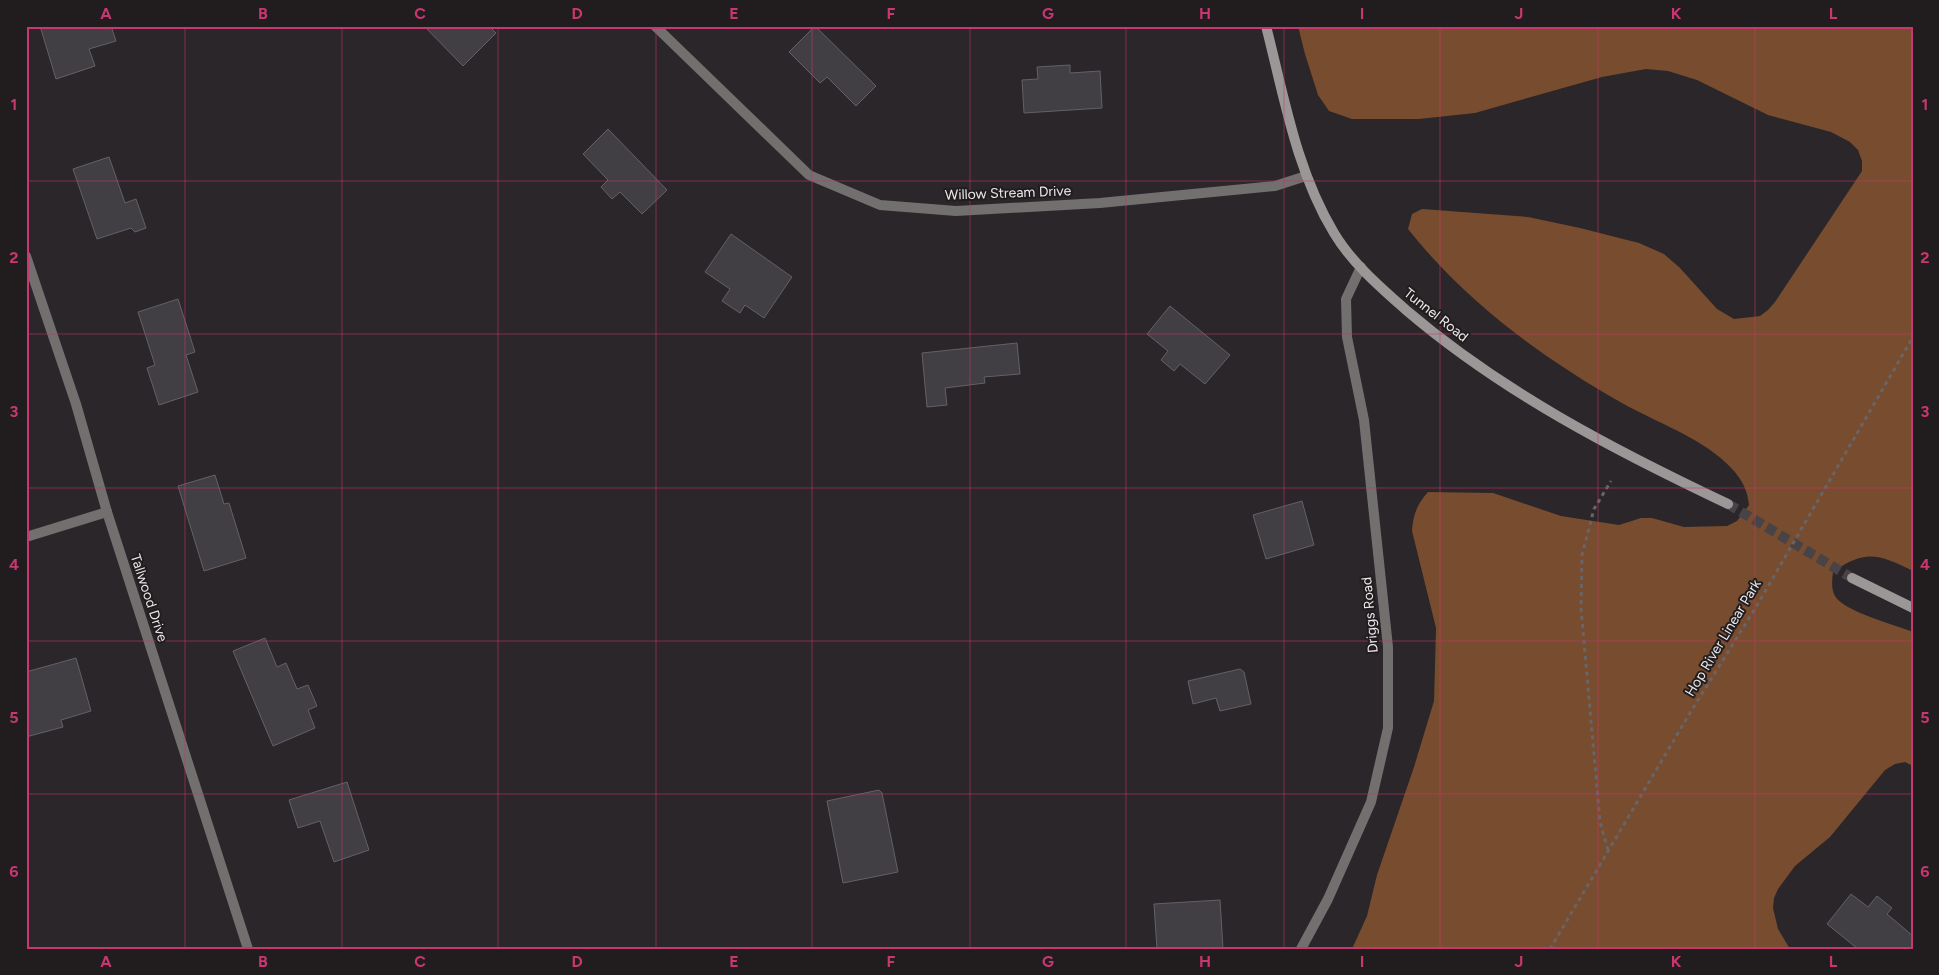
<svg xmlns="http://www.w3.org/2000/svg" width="1939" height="975" font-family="Figtree,sans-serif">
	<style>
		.forest { fill: #784c2e }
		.building { fill: #413f43; stroke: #646166 }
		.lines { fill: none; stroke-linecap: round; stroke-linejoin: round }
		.secondary-tunnel { stroke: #484346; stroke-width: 10; stroke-dasharray: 10 5; stroke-linecap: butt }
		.path { stroke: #696467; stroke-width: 3; stroke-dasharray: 4 4; stroke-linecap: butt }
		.street { stroke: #726f6f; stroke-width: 10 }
		.secondary { stroke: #9b9797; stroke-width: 10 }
		.grid { fill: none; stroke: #c83770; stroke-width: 1; stroke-opacity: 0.55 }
		.labels { text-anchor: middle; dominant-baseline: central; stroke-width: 4; stroke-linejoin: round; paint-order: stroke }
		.street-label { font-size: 14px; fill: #ece9ea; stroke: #211d1f }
		.neatline { fill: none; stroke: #c83770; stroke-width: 2 }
		.grid-label { font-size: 16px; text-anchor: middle; font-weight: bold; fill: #c83770 }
	</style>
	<rect width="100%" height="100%" fill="#2b2629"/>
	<path class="forest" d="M 1298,26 L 1913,26 L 1913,571 C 1879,554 1865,549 1833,572 C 1832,580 1831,589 1835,596 C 1843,611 1895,625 1913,632 L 1913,766 L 1905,762 L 1895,764 L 1885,770 L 1830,837 L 1795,866 L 1778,889 L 1774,898 L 1773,908 L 1778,929 L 1790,949 L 1352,949 L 1367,916 L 1377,875 L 1414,767 L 1434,701 L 1436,628 L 1412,531 C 1413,515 1417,504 1428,492 L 1493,493 L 1561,516 L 1619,525 L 1641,518 L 1652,518 L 1684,527 L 1727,526 L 1737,521 L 1749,505 C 1747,483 1735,470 1718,456 C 1691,434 1652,420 1622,403 C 1541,357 1466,302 1408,229 L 1412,214 L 1422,209 L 1528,217 L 1580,228 L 1639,243 L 1664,254 L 1680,268 L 1717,309 L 1734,319 L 1760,316 L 1768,310 L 1775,302 L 1862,171 L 1862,161 L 1858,150 L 1850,142 L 1831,132 L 1768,115 L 1697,80 L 1668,71 L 1646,69 L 1602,77 L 1475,113 L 1419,119 L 1352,119 L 1329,111 L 1318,95 L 1305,54 Z"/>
	<g class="building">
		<polygon points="40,26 111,26 116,41 89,49 95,66 56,79"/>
		<polygon points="424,26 489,26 496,33 463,66"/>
		<polygon points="815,26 876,86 856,106 827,77 820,83 789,52"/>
		<polygon points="1070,65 1070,73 1100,71 1102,108 1024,113 1022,80 1038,79 1037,67"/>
		<polygon points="608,129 667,190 642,214 620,192 612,199 601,187 608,180 583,154"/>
		<polygon points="109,157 125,203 136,199 146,228 135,232 131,228 97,239 73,169"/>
		<polygon points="731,234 792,277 764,318 745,305 740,313 722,301 730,289 705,272"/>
		<polygon points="178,299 195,352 186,355 198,392 159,405 147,368 155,365 138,312"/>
		<polygon points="1170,306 1230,355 1205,384 1180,364 1174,371 1161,360 1168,351 1147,334"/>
		<polygon points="1017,343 1020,374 984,377 985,383 945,388 947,405 927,407 922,353"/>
		<polygon points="215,475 224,504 229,503 246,558 204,571 178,486"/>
		<polygon points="1302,501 1314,545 1266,559 1253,515"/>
		<polygon points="265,638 277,667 286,663 297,689 308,685 317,706 308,710 315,728 273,746 233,651"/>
		<polygon points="76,658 91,711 61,720 63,727 26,737 26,672"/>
		<polygon points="1240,669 1244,672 1251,704 1220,711 1216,698 1193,704 1188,681"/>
		<polygon points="347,782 369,850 334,862 320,821 298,828 289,800"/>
		<polygon points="879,790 882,793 898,872 843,883 827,801"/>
		<polygon points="1851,894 1868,907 1877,896 1892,908 1887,914 1913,936 1913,949 1858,949 1827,924"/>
		<polygon points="1220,900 1223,949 1157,949 1154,904"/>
	</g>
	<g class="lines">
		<polyline class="secondary-tunnel" points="1728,504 1852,578"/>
		<g class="path">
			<polyline points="1608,850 1600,822 1581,608 1582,555 1594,509 1611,481"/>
			<polyline points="1550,949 1693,708 1756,607 1913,337"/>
		</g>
		<g class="street">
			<polyline points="655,26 809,175 880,205 956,211 1100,203 1275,186 1306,176"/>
			<polyline points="26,256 76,404 107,512 248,949"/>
			<polyline points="26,537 107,512"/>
			<polyline points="1301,949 1328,899 1371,802 1388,728 1388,647 1364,420 1347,337 1346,299 1361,267"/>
		</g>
		<g class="secondary">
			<path d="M 1266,26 C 1284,96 1296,170 1334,233 C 1352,263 1380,287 1406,310 C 1502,392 1614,450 1728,504"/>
			<polyline points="1852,578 1913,608"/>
		</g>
	</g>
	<path class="grid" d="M 185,26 L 185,949M 342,26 L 342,949M 498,26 L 498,949M 656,26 L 656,949M 812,26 L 812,949M 970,26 L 970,949M 1126,26 L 1126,949M 1284,26 L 1284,949M 1440,26 L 1440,949M 1598,26 L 1598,949M 1755,26 L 1755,949M 26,181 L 1913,181M 26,334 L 1913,334M 26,488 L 1913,488M 26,641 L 1913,641M 26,794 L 1913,794"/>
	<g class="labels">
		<g class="street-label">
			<text transform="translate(1008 193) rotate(-2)">Willow Stream Drive</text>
			<text transform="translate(1436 315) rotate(38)">Tunnel Road</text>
			<text transform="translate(149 598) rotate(72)">Tallwood Drive</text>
			<text transform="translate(1370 615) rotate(-95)">Driggs Road</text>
			<text transform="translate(1723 638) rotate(-59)">Hop River Linear Park</text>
		</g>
	</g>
	<rect width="1939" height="975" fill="none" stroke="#211d1f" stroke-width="55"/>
	<rect x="28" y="28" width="1884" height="920" class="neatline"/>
	<g class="grid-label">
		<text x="106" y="19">A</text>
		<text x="263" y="19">B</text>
		<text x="420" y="19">C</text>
		<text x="577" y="19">D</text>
		<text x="734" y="19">E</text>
		<text x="891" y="19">F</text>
		<text x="1048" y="19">G</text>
		<text x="1205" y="19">H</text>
		<text x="1362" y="19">I</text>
		<text x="1519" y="19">J</text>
		<text x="1676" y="19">K</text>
		<text x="1833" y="19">L</text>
		<text x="14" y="110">1</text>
		<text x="1925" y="110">1</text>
		<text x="14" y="263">2</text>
		<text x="1925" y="263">2</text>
		<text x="14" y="417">3</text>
		<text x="1925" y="417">3</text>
		<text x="14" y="570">4</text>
		<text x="1925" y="570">4</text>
		<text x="14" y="723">5</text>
		<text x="1925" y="723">5</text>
		<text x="14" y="877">6</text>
		<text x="1925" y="877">6</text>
		<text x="106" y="967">A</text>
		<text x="263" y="967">B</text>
		<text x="420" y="967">C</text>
		<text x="577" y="967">D</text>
		<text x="734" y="967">E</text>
		<text x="891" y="967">F</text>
		<text x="1048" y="967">G</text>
		<text x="1205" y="967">H</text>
		<text x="1362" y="967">I</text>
		<text x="1519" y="967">J</text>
		<text x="1676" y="967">K</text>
		<text x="1833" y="967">L</text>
	</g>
</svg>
